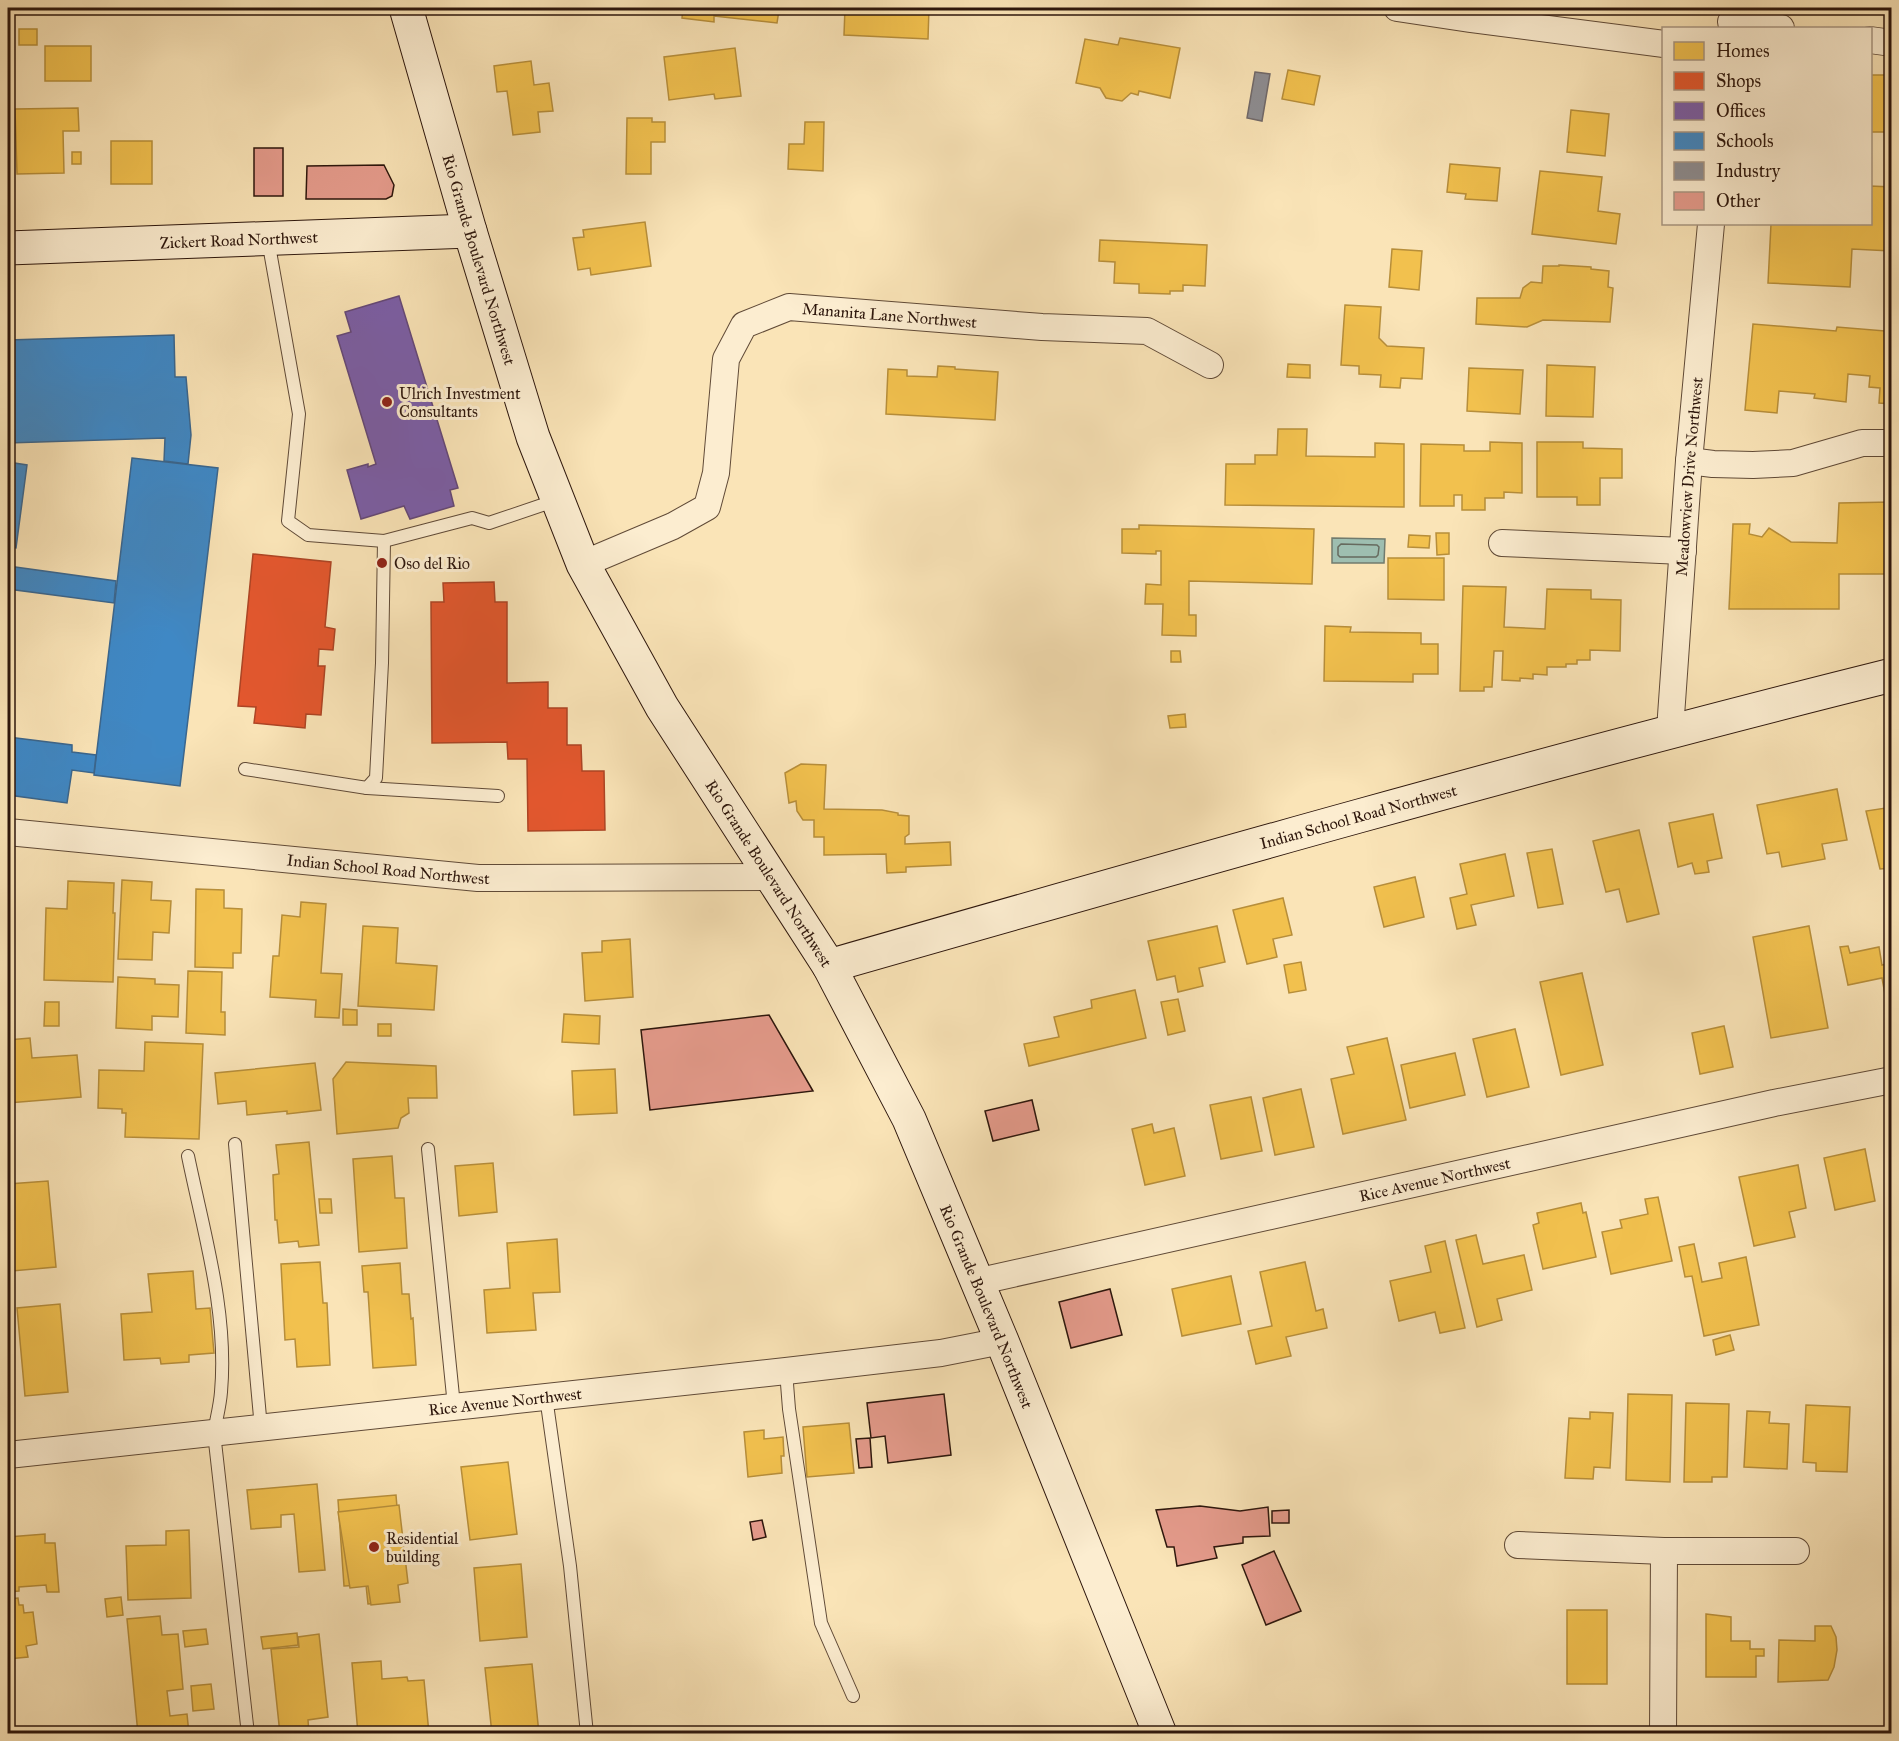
<svg xmlns="http://www.w3.org/2000/svg" width="1899" height="1741" font-family="'IM FELL Great Primer',serif">
	<style>
		.water { fill: #9ebeb0; stroke: #717b6e; stroke-width: 1.5 }
		.homes { fill: #f2c14e; stroke: #b78e3a; stroke-width: 1.5 }
		.shops { fill: #e4572e; stroke: #ad4424; stroke-width: 1.5 }
		.offices { fill: #7b5ea7; stroke: #644878; stroke-width: 1.5 }
		.schools { fill: #3f88c5; stroke: #3a668e; stroke-width: 1.5 }
		.industry { fill: #8d8d92; stroke: #70696a; stroke-width: 1.5 }
		.lines { fill: none; stroke-linecap: round; stroke-linejoin: round }
		.shore { stroke: #666a5e; stroke-width: 1.5 }
		.building { fill: #e59b8c; stroke: #2d160c; stroke-width: 1.5 }
		.lane-casing { stroke: #604a37; stroke-width: 14 }
		.street-casing { stroke: #604a37; stroke-width: 28 }
		.secondary-casing { stroke: #2d160c; stroke-width: 35 }
		.lane { stroke: #fcedd0; stroke-width: 12 }
		.street { stroke: #fcedd0; stroke-width: 26 }
		.secondary { stroke: #fcedd0; stroke-width: 33 }
		.poi-dot { fill: #8f2418; stroke: #fcedd0; stroke-width: 2 }
		.labels { text-anchor: middle; dominant-baseline: central; stroke-width: 6; stroke-linejoin: round; paint-order: stroke }
		.street-label { font-size: 16px; fill: #2d160c; stroke: #fcedd0 }
		.poi-label { font-size: 16px; fill: #2d160c; stroke: #fcedd0; text-anchor: start }
	</style>
	<rect width="100%" height="100%" fill="#fae4b7"/>
	<filter id="stains"><feTurbulence type="fractalNoise" baseFrequency=".00333" numOctaves="4"/><feColorMatrix values="0 0 0 0 .2 0 0 0 0 .09 0 0 0 0 .02 0 0 0 .5 -.17"/></filter>
	<radialGradient id="worn" r=".72"><stop offset=".6" stop-color="#630" stop-opacity="0"/><stop offset="1" stop-color="#630" stop-opacity=".3"/></radialGradient>
	<polygon class="water" points="1332,538 1385,539 1384,563 1332,563"/>
	<g class="homes">
		<polygon points="562,8 668,8 667,13 562,9"/>
		<polygon points="683,8 792,8 791,11 779,10 777,23 714,16 714,22 682,18"/>
		<polygon points="845,8 929,8 928,39 844,35"/>
		<rect x="1826" y="8" width="38" height="4"/>
		<rect x="19" y="29" width="18" height="16"/>
		<polygon points="1120,38 1180,48 1170,98 1139,91 1138,95 1131,93 1122,101 1106,98 1100,88 1076,83 1085,39 1118,45"/>
		<rect x="45" y="46" width="46" height="35"/>
		<polygon points="735,48 741,96 715,99 714,94 669,100 664,57"/>
		<polygon points="531,61 534,85 549,83 553,111 538,112 540,132 513,135 507,91 497,92 494,66"/>
		<polygon points="1288,70 1320,76 1314,105 1282,99"/>
		<rect x="1870" y="75" width="22" height="57"/>
		<polygon points="78,108 79,131 63,131 64,173 17,174 15,109"/>
		<polygon points="1571,110 1609,114 1605,156 1567,152"/>
		<polygon points="627,118 652,118 652,122 665,122 665,142 651,142 651,174 626,174"/>
		<polygon points="805,122 824,122 823,171 788,169 789,144 804,144"/>
		<rect x="111" y="141" width="41" height="43"/>
		<rect x="72" y="152" width="9" height="12"/>
		<polygon points="1450,164 1500,168 1497,201 1465,199 1466,194 1447,192"/>
		<polygon points="1540,171 1602,177 1598,211 1620,214 1616,244 1532,234"/>
		<polygon points="1870,186 1892,187 1891,251 1852,249 1850,287 1768,283 1771,224 1870,224"/>
		<polygon points="645,222 651,266 591,275 590,268 578,270 573,238 584,237 583,230"/>
		<polygon points="1100,240 1207,245 1205,286 1183,285 1183,291 1170,291 1170,294 1139,293 1139,284 1114,283 1115,262 1099,261"/>
		<polygon points="1392,249 1422,251 1419,290 1389,287"/>
		<polygon points="1559,265 1591,267 1591,269 1609,271 1608,287 1613,288 1610,322 1543,320 1527,327 1476,324 1477,298 1520,298 1523,288 1531,282 1542,283 1543,266 1559,266"/>
		<polygon points="1887,300 1892,300 1892,404 1879,403 1880,388 1869,387 1870,376 1848,374 1846,402 1814,398 1815,394 1779,391 1777,413 1745,410 1753,324 1836,331 1837,327 1885,331"/>
		<polygon points="1345,305 1381,307 1379,338 1387,346 1424,348 1422,379 1401,378 1400,388 1380,387 1381,375 1359,374 1359,366 1341,365"/>
		<polygon points="1288,364 1310,365 1310,378 1287,377"/>
		<polygon points="1547,365 1595,367 1593,417 1546,416"/>
		<polygon points="938,366 955,367 955,369 998,372 995,420 886,414 888,369 907,370 907,376 937,377"/>
		<polygon points="1469,368 1523,370 1520,414 1467,411"/>
		<polygon points="1278,429 1307,429 1306,456 1375,457 1375,443 1404,444 1404,507 1225,505 1226,464 1255,464 1255,455 1277,455"/>
		<polygon points="1490,442 1522,443 1522,493 1504,492 1504,498 1485,498 1485,510 1462,510 1462,495 1454,495 1454,506 1420,506 1421,444 1464,445 1464,451 1490,451"/>
		<polygon points="1537,442 1583,442 1583,448 1622,449 1622,478 1600,478 1600,505 1577,505 1577,497 1537,497"/>
		<polygon points="1892,502 1892,574 1839,574 1839,609 1729,609 1733,524 1750,524 1749,534 1762,537 1769,528 1791,542 1837,543 1839,503"/>
		<polygon points="1139,525 1314,529 1312,584 1189,581 1189,615 1196,615 1196,636 1162,635 1163,604 1145,604 1146,584 1161,585 1161,551 1156,551 1156,554 1122,553 1122,529 1139,529"/>
		<polygon points="1436,533 1449,533 1449,554 1437,555"/>
		<polygon points="1409,535 1430,536 1429,548 1408,547"/>
		<polygon points="1388,558 1444,558 1444,600 1388,599"/>
		<polygon points="1463,586 1506,587 1504,627 1545,629 1547,589 1591,590 1591,599 1621,600 1620,651 1590,650 1590,660 1577,660 1577,664 1566,664 1566,667 1547,667 1547,675 1533,674 1533,679 1520,678 1520,681 1502,680 1503,651 1494,651 1492,687 1484,687 1484,691 1460,691"/>
		<polygon points="1325,626 1351,627 1350,632 1421,633 1421,644 1438,644 1438,674 1413,674 1413,682 1324,681"/>
		<polygon points="1171,651 1180,651 1181,662 1171,662"/>
		<polygon points="1185,714 1186,727 1170,728 1168,716"/>
		<polygon points="801,764 826,765 824,809 882,810 898,813 898,815 909,816 909,834 905,837 905,844 950,842 951,865 906,867 906,872 887,873 886,854 824,855 824,837 814,837 814,820 803,820 797,811 796,801 789,803 785,773"/>
		<polygon points="1837,789 1847,840 1822,844 1825,859 1782,867 1779,852 1767,854 1757,805"/>
		<polygon points="1892,807 1892,868 1880,869 1866,811"/>
		<polygon points="1713,814 1722,858 1707,861 1709,872 1695,874 1692,863 1678,867 1669,823"/>
		<polygon points="1639,830 1659,914 1627,922 1619,889 1606,892 1593,841"/>
		<polygon points="1552,849 1563,904 1538,908 1527,853"/>
		<polygon points="1505,854 1514,896 1471,905 1476,925 1457,929 1450,898 1467,894 1460,864"/>
		<polygon points="1415,877 1424,917 1384,927 1374,887"/>
		<polygon points="122,880 152,882 151,900 171,901 169,933 153,932 152,960 118,959"/>
		<polygon points="68,881 114,883 113,913 115,913 113,982 44,980 46,908 67,909"/>
		<polygon points="196,889 224,890 224,908 242,909 241,953 233,953 233,968 195,967"/>
		<polygon points="1283,898 1292,935 1273,939 1277,957 1247,964 1233,910"/>
		<polygon points="301,902 326,904 321,973 342,974 339,1018 315,1017 316,1000 270,997 273,956 279,956 282,915 300,917"/>
		<polygon points="363,926 398,928 396,963 437,966 434,1010 358,1006"/>
		<polygon points="1217,926 1225,962 1199,968 1203,986 1178,992 1175,976 1157,980 1148,941"/>
		<polygon points="1809,926 1828,1028 1771,1038 1753,937"/>
		<polygon points="630,939 633,997 585,1001 582,953 602,952 602,941"/>
		<polygon points="1848,946 1850,953 1879,947 1882,965 1892,963 1892,1004 1887,1005 1882,978 1848,985 1840,947"/>
		<polygon points="1301,962 1306,990 1289,993 1284,965"/>
		<polygon points="188,971 222,972 221,1012 225,1012 225,1035 186,1033"/>
		<polygon points="1582,973 1603,1065 1561,1075 1540,982"/>
		<polygon points="118,977 155,979 155,984 179,985 178,1017 152,1016 152,1030 116,1028"/>
		<polygon points="1135,990 1146,1038 1029,1066 1024,1044 1059,1037 1054,1017 1092,1008 1091,1000"/>
		<polygon points="1178,999 1185,1031 1168,1035 1161,1002"/>
		<polygon points="45,1002 59,1002 59,1026 44,1026"/>
		<polygon points="343,1009 357,1010 357,1025 343,1025"/>
		<polygon points="564,1014 600,1016 599,1044 562,1042"/>
		<rect x="378" y="1024" width="13" height="12"/>
		<polygon points="1724,1026 1733,1067 1700,1074 1692,1033"/>
		<polygon points="1515,1029 1529,1087 1487,1097 1473,1039"/>
		<polygon points="30,1038 32,1058 77,1055 81,1097 8,1103 8,1040"/>
		<polygon points="1387,1038 1406,1120 1343,1134 1331,1079 1354,1074 1347,1047"/>
		<polygon points="145,1042 203,1044 199,1139 125,1137 126,1113 122,1113 122,1109 98,1108 99,1070 144,1071"/>
		<polygon points="1455,1053 1465,1095 1410,1108 1401,1065"/>
		<polygon points="346,1062 436,1066 437,1098 408,1098 409,1113 401,1118 398,1128 337,1134 333,1079"/>
		<polygon points="315,1063 321,1110 287,1114 287,1111 247,1115 246,1101 218,1104 215,1073"/>
		<polygon points="615,1069 617,1113 574,1115 572,1071"/>
		<polygon points="1301,1089 1314,1147 1275,1155 1263,1098"/>
		<polygon points="1251,1097 1262,1151 1221,1159 1210,1105"/>
		<polygon points="1152,1124 1154,1133 1174,1128 1185,1176 1145,1185 1132,1129"/>
		<polygon points="309,1142 319,1245 299,1247 298,1241 279,1243 277,1220 275,1220 273,1175 279,1174 276,1145"/>
		<polygon points="1892,1142 1892,1160 1887,1143"/>
		<polygon points="1865,1149 1875,1201 1835,1210 1824,1158"/>
		<polygon points="392,1156 395,1198 404,1198 407,1248 359,1252 353,1159"/>
		<polygon points="493,1163 497,1212 459,1216 455,1166"/>
		<polygon points="1798,1165 1806,1208 1789,1212 1795,1237 1754,1246 1739,1177"/>
		<polygon points="48,1181 56,1267 12,1271 8,1216 8,1184"/>
		<polygon points="1658,1197 1672,1261 1611,1274 1602,1232 1622,1228 1620,1220 1648,1214 1645,1199"/>
		<polygon points="319,1199 331,1199 332,1213 320,1213"/>
		<polygon points="1581,1203 1583,1213 1586,1212 1596,1257 1543,1269 1533,1225 1539,1223 1537,1213"/>
		<polygon points="1476,1235 1483,1264 1524,1255 1532,1290 1497,1299 1502,1320 1477,1327 1456,1240"/>
		<polygon points="557,1239 560,1292 533,1293 536,1330 487,1333 484,1290 510,1288 507,1243"/>
		<polygon points="1445,1241 1465,1328 1440,1333 1435,1312 1399,1321 1390,1281 1431,1272 1425,1246"/>
		<polygon points="1694,1244 1702,1282 1722,1278 1719,1263 1746,1257 1759,1325 1704,1336 1692,1276 1685,1277 1679,1247"/>
		<polygon points="320,1262 323,1303 327,1303 330,1365 297,1367 295,1339 285,1340 281,1264"/>
		<polygon points="1305,1262 1316,1311 1323,1309 1327,1328 1286,1337 1291,1356 1256,1364 1248,1331 1272,1326 1260,1272"/>
		<polygon points="400,1263 402,1294 409,1294 411,1319 413,1318 416,1365 373,1368 368,1292 364,1292 362,1266"/>
		<polygon points="193,1271 196,1309 210,1308 214,1353 189,1355 189,1362 161,1364 160,1358 124,1360 121,1314 152,1312 148,1274"/>
		<polygon points="1231,1276 1241,1324 1182,1336 1172,1289"/>
		<polygon points="60,1304 68,1392 25,1396 17,1308"/>
		<polygon points="1730,1335 1734,1350 1716,1355 1713,1340"/>
		<polygon points="1628,1394 1672,1395 1670,1482 1626,1480"/>
		<polygon points="1686,1403 1729,1404 1727,1477 1712,1477 1712,1482 1684,1482"/>
		<polygon points="1806,1405 1850,1407 1847,1472 1816,1471 1816,1463 1803,1462"/>
		<polygon points="1747,1411 1770,1412 1769,1423 1789,1424 1787,1469 1744,1467"/>
		<polygon points="1590,1412 1613,1413 1610,1468 1594,1467 1593,1479 1565,1478 1569,1418 1590,1419"/>
		<polygon points="849,1423 854,1473 807,1477 803,1427"/>
		<polygon points="764,1430 764,1439 783,1437 784,1456 781,1456 782,1473 748,1477 744,1432"/>
		<polygon points="508,1462 517,1534 470,1540 461,1467"/>
		<polygon points="317,1484 325,1570 299,1572 294,1514 281,1515 281,1527 251,1529 247,1490"/>
		<polygon points="396,1495 403,1582 393,1583 394,1602 368,1604 366,1585 344,1586 338,1500"/>
		<polygon points="399,1505 408,1583 398,1585 400,1602 371,1605 368,1586 350,1588 338,1512"/>
		<polygon points="189,1530 191,1598 128,1600 126,1546 166,1545 166,1531"/>
		<polygon points="45,1534 45,1543 55,1543 59,1592 47,1592 46,1585 19,1587 19,1591 8,1592 8,1537"/>
		<polygon points="521,1564 527,1637 480,1641 474,1568"/>
		<polygon points="121,1597 123,1615 107,1617 105,1599"/>
		<polygon points="18,1598 19,1605 23,1605 24,1613 33,1612 37,1644 26,1646 28,1657 8,1659 8,1599"/>
		<rect x="1567" y="1610" width="40" height="74"/>
		<polygon points="1706,1614 1731,1617 1731,1641 1750,1641 1750,1649 1764,1649 1764,1656 1756,1656 1756,1677 1706,1677"/>
		<polygon points="160,1616 162,1635 178,1634 183,1689 167,1691 170,1716 187,1714 189,1734 138,1734 127,1619"/>
		<polygon points="1815,1626 1831,1626 1836,1637 1837,1650 1834,1667 1828,1680 1778,1682 1779,1640 1815,1641"/>
		<polygon points="206,1629 208,1644 185,1647 183,1631"/>
		<polygon points="297,1633 298,1645 263,1649 261,1637"/>
		<polygon points="319,1634 328,1717 308,1720 309,1734 280,1734 271,1649 299,1647 298,1637"/>
		<polygon points="381,1661 382,1679 407,1677 408,1681 424,1680 429,1734 358,1734 352,1663"/>
		<polygon points="532,1664 539,1734 492,1734 485,1668"/>
		<polygon points="211,1684 214,1709 193,1711 191,1686"/>
		<polygon points="1579,1727 1580,1734 1543,1734"/>
	</g>
	<g class="shops">
		<polygon points="253,554 331,562 325,627 335,629 333,650 319,649 318,666 325,666 321,715 306,714 305,728 254,723 256,707 238,706"/>
		<polygon points="494,582 495,602 507,602 507,683 548,682 548,708 567,708 567,745 581,745 582,771 604,771 605,830 528,831 527,759 508,759 507,742 432,743 431,602 444,602 443,583"/>
	</g>
	<polygon class="offices" points="399,296 458,488 450,490 454,506 410,519 404,506 361,519 347,470 368,464 368,467 376,464 337,336 351,332 345,312"/>
	<g class="schools">
		<polygon points="174,335 175,377 186,377 191,435 188,464 164,461 165,438 8,443 8,340"/>
		<polygon points="132,458 218,468 180,786 94,775"/>
		<polygon points="8,462 27,465 16,548 10,547 8,564"/>
		<polygon points="8,566 116,581 114,603 8,589"/>
		<polygon points="8,737 72,745 72,752 96,755 94,773 72,770 67,803 8,795"/>
	</g>
	<polygon class="industry" points="1255,72 1270,74 1262,121 1247,118"/>
	<g class="lines">
		<polygon class="shore" points="1341,544 1377,545 1379,547 1378,555 1376,557 1340,557 1338,555 1338,547"/>
	</g>
	<g class="building">
		<rect x="254" y="148" width="29" height="48"/>
		<polygon points="384,165 394,185 392,196 386,199 306,199 307,166"/>
		<polygon points="769,1015 813,1091 650,1110 641,1030"/>
		<polygon points="1032,1100 1039,1130 993,1141 985,1111"/>
		<polygon points="1110,1289 1122,1335 1071,1348 1059,1302"/>
		<polygon points="944,1394 951,1455 888,1463 885,1436 871,1438 867,1403"/>
		<polygon points="870,1438 872,1467 859,1468 856,1439"/>
		<polygon points="1200,1506 1240,1511 1268,1507 1270,1536 1243,1537 1243,1543 1214,1547 1217,1558 1177,1566 1174,1547 1167,1547 1156,1510"/>
		<polygon points="1289,1510 1289,1523 1272,1523 1272,1511"/>
		<polygon points="762,1520 766,1537 753,1540 750,1522"/>
		<polygon points="1274,1551 1301,1611 1266,1625 1242,1565"/>
	</g>
	<g class="lines">
		<defs>
			<g id="lane">
				<polyline points="268,240 299,414 288,521 308,535 384,541 472,518 489,523 557,500"/>
				<polyline points="245,769 367,788 376,778 382,663 384,541"/>
				<polyline points="367,788 498,796"/>
				<polyline points="235,1144 261,1428"/>
				<polyline points="428,1149 454,1406"/>
				<path d="M 188,1156 C 204,1234 228,1312 221,1392 C 220,1406 216,1420 214,1433 L 248,1734"/>
				<polyline points="786,1371 789,1409 821,1623 853,1696"/>
				<polyline points="546,1397 570,1566 587,1734"/>
			</g>
			<g id="street">
				<polyline points="1397,8 1470,19 1664,44"/>
				<polyline points="1731,22 1781,28"/>
				<polyline points="1870,40 1892,43"/>
				<polyline points="1689,461 1713,464 1753,465 1793,463 1862,443 1892,443"/>
				<polyline points="1502,543 1683,551"/>
				<path id="s1" d="M 583,564 L 673,526 L 707,507 L 716,473 L 726,359 L 744,325 L 789,307 L 1042,327 L 1147,331 L 1210,365"/>
				<path id="s2" d="M 1670,730 L 1689,461 L 1711,224"/>
				<path id="s3" d="M 8,832 L 478,878 L 770,877"/>
				<path id="s4" d="M 976,1282 L 1774,1103 L 1892,1080"/>
				<path id="s5" d="M 8,1455 L 786,1371 L 941,1353 L 1002,1341"/>
				<polyline points="1518,1545 1664,1551 1796,1551"/>
				<polyline points="1663,1734 1664,1551"/>
			</g>
			<g id="secondary">
				<path id="s6" d="M 406,8 L 470,231 L 533,437 L 583,564 L 662,707 L 829,966 L 909,1119 L 1002,1341 L 1160,1734"/>
				<path id="s7" d="M 8,248 L 470,231"/>
				<path id="s8" d="M 829,966 C 1182,865 1535,764 1892,675"/>
			</g>
		</defs>
		<use href="#lane" class="lane-casing"/>
		<use href="#street" class="street-casing"/>
		<use href="#secondary" class="secondary-casing"/>
		<use href="#lane" class="lane"/>
		<use href="#street" class="street"/>
		<use href="#secondary" class="secondary"/>
	</g>
	<g class="poi-dot">
		<circle cx="387" cy="402" r="6"/>
		<circle cx="382" cy="563" r="6"/>
		<circle cx="374" cy="1547" r="6"/>
	</g>
	<g class="labels">
		<g class="street-label">
			<text stroke="none"><textPath href="#s7" startOffset="231">Zickert Road Northwest</textPath></text>
			<text stroke="none"><textPath href="#s6" startOffset="262">Rio Grande Boulevard Northwest</textPath></text>
			<text stroke="none"><textPath href="#s1" startOffset="474">Mananita Lane Northwest</textPath></text>
			<text stroke="none"><textPath href="#s2" startOffset="254">Meadowview Drive Northwest</textPath></text>
			<text stroke="none"><textPath href="#s8" startOffset="550">Indian School Road Northwest</textPath></text>
			<text stroke="none"><textPath href="#s3" startOffset="382">Indian School Road Northwest</textPath></text>
			<text stroke="none"><textPath href="#s6" startOffset="945">Rio Grande Boulevard Northwest</textPath></text>
			<text stroke="none"><textPath href="#s4" startOffset="470">Rice Avenue Northwest</textPath></text>
			<text stroke="none"><textPath href="#s6" startOffset="1431">Rio Grande Boulevard Northwest</textPath></text>
			<text stroke="none"><textPath href="#s5" startOffset="500">Rice Avenue Northwest</textPath></text>
		</g>
		<g class="poi-label">
			<text x="399" y="393">Ulrich Investment<tspan x="399" dy="18">Consultants</tspan></text>
			<text x="394" y="563">Oso del Rio</text>
			<text x="386" y="1538">Residential<tspan x="386" dy="18">building</tspan></text>
		</g>
	</g>
	<rect width="1899" height="1741" fill="none" stroke="#fae4b7" stroke-width="30"/>
	<rect x="9" y="9" width="1881" height="1723" fill="none" stroke="#2d160c" stroke-width="3"/>
	<rect x="15" y="15" width="1869" height="1711" fill="none" stroke="#2d160c" stroke-width="1.5"/>
	<rect x="1662" y="27" width="210" height="198" fill="#fcedd0" stroke="#a99782" stroke-width="1.5"/>
	<rect x="1674" y="42" width="30" height="18" fill="#f2c14e" stroke="#a99782" stroke-width="1.5"/>
	<text x="1716" y="57" font-size="18" fill="#2d160c">Homes</text>
	<rect x="1674" y="72" width="30" height="18" fill="#e4572e" stroke="#a99782" stroke-width="1.5"/>
	<text x="1716" y="87" font-size="18" fill="#2d160c">Shops</text>
	<rect x="1674" y="102" width="30" height="18" fill="#7b5ea7" stroke="#a99782" stroke-width="1.5"/>
	<text x="1716" y="117" font-size="18" fill="#2d160c">Offices</text>
	<rect x="1674" y="132" width="30" height="18" fill="#3f88c5" stroke="#a99782" stroke-width="1.5"/>
	<text x="1716" y="147" font-size="18" fill="#2d160c">Schools</text>
	<rect x="1674" y="162" width="30" height="18" fill="#8d8d92" stroke="#a99782" stroke-width="1.5"/>
	<text x="1716" y="177" font-size="18" fill="#2d160c">Industry</text>
	<rect x="1674" y="192" width="30" height="18" fill="#e59b8c" stroke="#a99782" stroke-width="1.5"/>
	<text x="1716" y="207" font-size="18" fill="#2d160c">Other</text>
	<rect width="100%" height="100%" filter="url(#stains)"/>
	<rect width="100%" height="100%" fill="url(#worn)"/>
</svg>
